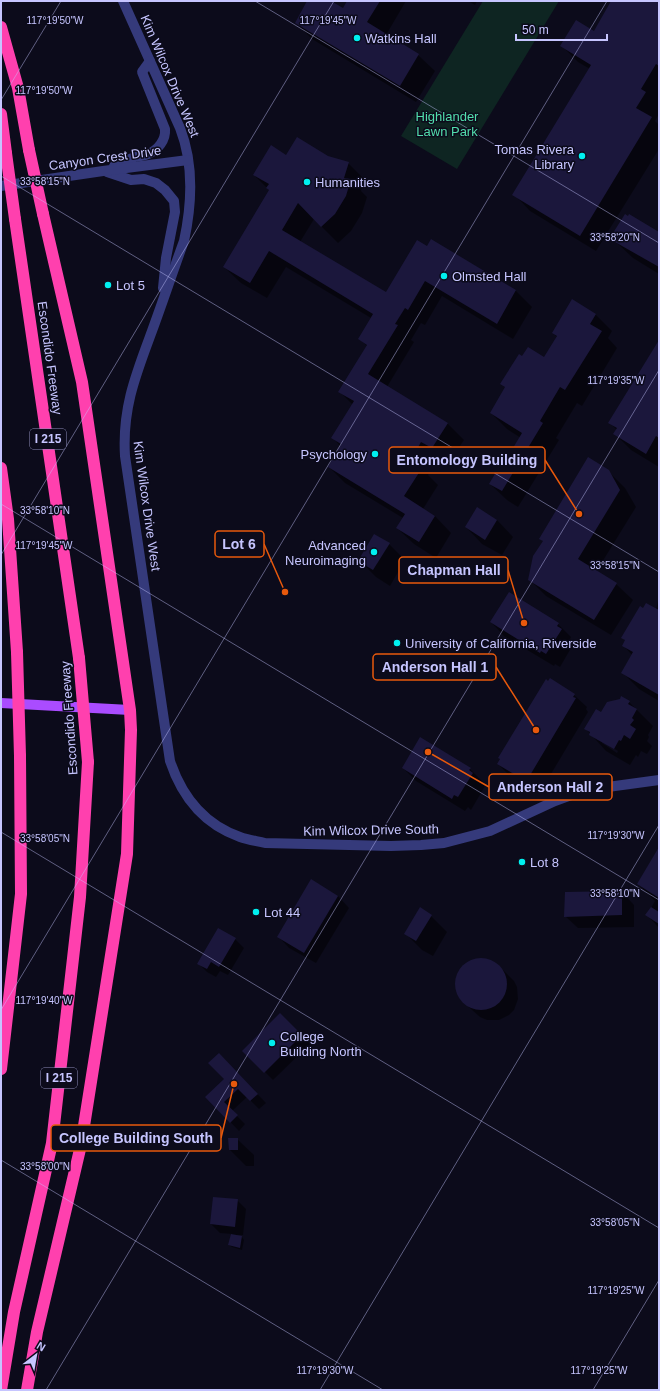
<svg xmlns="http://www.w3.org/2000/svg" width="660" height="1391" font-family="Arial,sans-serif">
	<style>
		.green { fill: #0e2522 }
		.shadow { fill: #0007; fill-rule: evenodd }
		.building { fill: #1b173c }
		.lines { fill: none; stroke-linecap: round; stroke-linejoin: round }
		.minor { stroke: #353a7b; stroke-width: 10 }
		.major { stroke: #aa4cff; stroke-width: 10 }
		.highway { stroke: #ff40ae; stroke-width: 12 }
		.highway-bridge { stroke: #ff40ae; stroke-width: 12 }
		.ticks { fill: none; stroke: #c6c5ff; stroke-width: 1; stroke-opacity: 0.45 }
		.poi-dot { fill: #00f0f0; stroke: #0c0b1b; stroke-width: 1.5 }
		.labels { text-anchor: middle; dominant-baseline: central; stroke-width: 3; stroke-linejoin: round; paint-order: stroke }
		.shield { fill: #0c0b1b; stroke: #8e8dbb; stroke-width: 1 }
		.shield-label { font-size: 12px; font-weight: bold; fill: #c6c5ff }
		.poi-label { font-size: 13px; fill: #c6c5ff; stroke: #0c0b1b; text-anchor: start }
		.street-label { font-size: 13px; fill: #c6c5ff; stroke: #0c0b1b }
		.park-label { font-size: 13px; fill: #52dead; stroke: #0c0b1b }
		.ticks-label { font-size: 10px; text-anchor: middle; fill: #c6c5ff; stroke: #0c0b1b; stroke-width: 3; stroke-linejoin: round; paint-order: stroke }
		.leader { fill: none; stroke: #e8590c; stroke-width: 1.5 }
		.callout-dot { fill: #e8590c; stroke: #0c0b1b; stroke-width: 1.5 }
		.callout { fill: #0c0b1b; stroke: #e8590c; stroke-width: 1.5 }
		.callout-label { font-size: 14px; text-anchor: middle; font-weight: bold; fill: #c6c5ff }
	</style>
	<rect width="100%" height="100%" fill="#0c0b1b"/>
	<polygon class="green" points="483,1 559,1 457,169 401,136"/>
	<g class="shadow">
		<polygon points="308,1 329,1 343,9 348,1 406,1 386,35 418,55 435,71 416,102 312,39 296,23"/>
		<polygon points="468,1 477,1 475,5"/>
		<polygon points="612,1 657,1 659,2 659,103 658,105 659,106 659,114 655,121 659,125 659,149 596,251 530,211 514,194 590,69 578,62 562,46 594,33"/>
		<polygon points="287,156 328,157 348,163 364,179 361,191 367,197 362,213 351,231 338,243 314,219 300,242 386,293 428,247 432,240 516,291 532,307 513,339 442,296 425,325 421,323 411,340 414,342 387,387 447,423 464,440 448,464 438,458 428,475 438,485 423,509 435,516 451,533 436,558 414,544 397,528 403,518 345,483 329,467 341,447 333,438 353,405 340,392 368,347 359,338 371,318 286,267 267,298 241,283 224,267 270,191 254,175"/>
		<polygon points="615,233 659,233 659,274 633,258 616,242 619,237"/>
		<polygon points="595,314 612,331 608,338 617,348 582,406 577,403 556,438 559,440 518,507 507,500 490,484 508,460 521,438 507,429 491,413 506,388 502,384 522,358 545,358 557,337 553,333"/>
		<polygon points="659,342 659,467 631,450 615,434 617,430 610,423"/>
		<polygon points="608,471 625,488 636,507 596,572 616,584 633,600 611,635 546,596 529,579 544,542 540,538"/>
		<polygon points="497,520 513,537 502,555 482,544 466,527"/>
		<polygon points="389,544 405,560 390,586 376,577 360,561"/>
		<polygon points="659,597 659,701 639,689 622,672 632,655 623,645 626,641 622,637 644,609 656,610"/>
		<polygon points="491,622 558,624 571,637 570,639 574,643 560,667 555,664 554,666 504,636"/>
		<polygon points="574,695 587,707 586,709 588,712 542,789 538,787 535,791 511,777 498,764"/>
		<path d="M 629,702 L 653,726 L 648,735 L 649,737 L 647,741 L 652,746 L 647,754 L 641,751 L 638,757 L 636,755 L 630,765 L 606,751 L 586,729 L 601,714 ZM 602,741 L 618,751 L 617,753 L 602,743 Z"/>
		<polygon points="403,768 470,769 483,782 482,784 485,786 471,810 468,807 465,811 416,781"/>
		<polygon points="659,849 659,928 647,915 655,901 638,884"/>
		<polygon points="622,892 634,905 634,927 578,928 565,916"/>
		<polygon points="338,896 349,908 316,963 289,948 278,936"/>
		<polygon points="431,916 447,932 433,956 422,950 406,934"/>
		<polygon points="235,939 244,948 228,975 220,971 216,977 207,972 198,963"/>
		<polygon points="486,959 493,961 502,969 514,981 517,987 518,999 514,1010 509,1015 499,1020 487,1020 480,1017 462,1001 459,995 457,988 458,975 464,965 474,960"/>
		<polygon points="280,1014 310,1044 273,1080 244,1051"/>
		<polygon points="219,1054 266,1103 259,1109 247,1097 232,1111 245,1124 239,1131 206,1097 225,1079"/>
		<polygon points="237,1139 254,1155 254,1166 246,1166 230,1150"/>
		<polygon points="237,1200 246,1209 243,1235 237,1235 237,1236 242,1237 244,1240 242,1250 232,1247 229,1245 232,1234 220,1233 211,1224"/>
	</g>
	<g class="building">
		<polygon points="307,1 331,1 343,8 347,1 380,1 367,22 419,54 400,86 295,23"/>
		<polygon points="611,1 659,1 659,66 656,64 641,89 646,92 636,108 652,117 580,236 512,195 591,65 560,46 576,20 594,31"/>
		<polygon points="297,137 328,156 349,162 344,178 351,179 346,196 335,214 321,227 298,203 282,230 386,292 417,240 427,246 431,239 516,290 497,324 425,281 408,310 405,308 395,324 398,325 368,374 448,423 432,448 421,442 411,460 422,468 404,496 435,516 419,542 396,528 405,514 328,467 341,444 331,438 354,401 338,392 367,345 358,339 373,314 269,251 250,283 223,267 269,190 266,188 269,184 253,175 271,145 286,155"/>
		<polygon points="625,214 628,216 629,214 659,232 659,267 615,242 618,236 613,233"/>
		<polygon points="572,299 596,314 590,324 602,331 565,390 560,387 540,421 543,423 502,491 489,484 505,457 507,458 522,433 490,413 505,387 500,384 519,354 522,356 528,347 544,357 557,336 552,333"/>
		<polygon points="659,340 659,438 656,436 646,454 613,434 617,428 608,423"/>
		<polygon points="588,457 609,470 620,490 578,559 617,583 594,620 528,580 533,556 543,541 539,539"/>
		<polygon points="477,507 497,520 485,540 465,527"/>
		<polygon points="374,534 390,543 373,570 358,561"/>
		<polygon points="509,592 559,623 557,626 562,629 546,654 541,651 540,653 490,622"/>
		<polygon points="646,603 659,610 659,695 621,673 633,652 622,646 625,640 621,638 640,606 643,608"/>
		<polygon points="550,678 575,694 573,697 576,698 529,777 525,775 522,779 497,764 500,759 498,758 546,679 548,681"/>
		<polygon points="621,696 630,701 628,704 637,709 632,718 634,720 630,725 636,729 630,739 624,735 621,741 619,740 614,749 589,735 590,732 584,729 596,709 601,712 607,702 620,699"/>
		<polygon points="420,737 471,768 469,770 473,773 458,797 454,795 452,799 402,768"/>
		<polygon points="659,847 659,898 637,884"/>
		<polygon points="311,879 338,896 304,953 277,937"/>
		<polygon points="622,891 622,915 564,917 565,892"/>
		<polygon points="420,907 432,915 416,941 404,934"/>
		<polygon points="651,907 659,912 659,924 645,915"/>
		<polygon points="218,928 236,938 219,967 211,962 207,969 197,964"/>
		<circle cx="481" cy="984" r="26"/>
		<polygon points="280,1013 302,1035 264,1073 242,1051"/>
		<polygon points="219,1053 258,1094 250,1101 238,1089 224,1102 238,1115 230,1123 205,1097 224,1079 208,1063"/>
		<polygon points="228,1138 238,1138 238,1150 229,1150"/>
		<polygon points="213,1197 238,1199 235,1227 210,1224"/>
		<polygon points="231,1234 242,1236 240,1248 228,1245"/>
	</g>
	<g class="lines">
		<g class="minor">
			<path d="M 123,1 L 180,128 C 194,164 192,204 184,241 C 173,271 163,301 152,331 C 136,374 122,408 125,456 L 170,761 C 182,797 203,824 240,837 C 248,840 257,841 265,843 L 391,846 L 421,845 L 444,843 L 490,831 L 555,801 L 574,794 L 593,789 L 659,780"/>
			<path d="M 114,166 C 121,163 128,159 135,157 C 139,156 144,156 148,154 C 158,150 166,140 165,129 L 142,72 L 150,61"/>
			<polyline points="107,172 131,180 144,179 156,183 165,190 174,201 175,212 166,258 163,288"/>
			<polyline points="1,186 103,171 188,160"/>
		</g>
		<polyline class="major" points="1,703 130,710"/>
		<g class="highway">
			<polyline points="1,27 18,88 29,150"/>
			<polyline points="1,114 6,153"/>
			<polyline points="15,219 79,658"/>
			<polyline points="1,468 8,519 17,652"/>
			<polyline points="1,1069 21,894 20,756"/>
			<polyline points="1,1390 14,1312 52,1143 80,897 88,762"/>
			<polyline points="27,1390 37,1332 81,1145 127,854 131,730 130,710 82,382 43,214"/>
		</g>
		<g class="highway-bridge">
			<polyline points="29,150 43,214"/>
			<polyline points="6,153 15,219"/>
			<polyline points="17,652 20,756"/>
			<polyline points="79,658 88,762"/>
		</g>
	</g>
	<path class="ticks" d="M 255,1 L 659,243M 1,100 L 61,1M 1,176 L 659,572M 1,504 L 659,900M 1,555 L 334,1M 1,832 L 659,1228M 1,1010 L 607,1M 1,1160 L 383,1390M 46,1390 L 659,370M 320,1390 L 659,825M 593,1390 L 659,1280"/>
	<g class="poi-dot">
		<circle cx="357" cy="38" r="4"/>
		<circle cx="582" cy="156" r="4"/>
		<circle cx="307" cy="182" r="4"/>
		<circle cx="444" cy="276" r="4"/>
		<circle cx="108" cy="285" r="4"/>
		<circle cx="375" cy="454" r="4"/>
		<circle cx="374" cy="552" r="4"/>
		<circle cx="397" cy="643" r="4"/>
		<circle cx="522" cy="862" r="4"/>
		<circle cx="256" cy="912" r="4"/>
		<circle cx="272" cy="1043" r="4"/>
	</g>
	<g class="labels">
		<g class="shield">
			<rect x="30" y="429" width="36" height="20" rx="3"/>
			<rect x="41" y="1068" width="36" height="20" rx="3"/>
		</g>
		<g class="shield-label">
			<text x="48" y="439">I 215</text>
			<text x="59" y="1078">I 215</text>
		</g>
		<g class="poi-label">
			<text x="365" y="38">Watkins Hall</text>
			<text x="574" y="149" text-anchor="end">Tomas Rivera<tspan x="574" dy="15">Library</tspan></text>
			<text x="315" y="182">Humanities</text>
			<text x="452" y="276">Olmsted Hall</text>
			<text x="116" y="285">Lot 5</text>
			<text x="367" y="454" text-anchor="end">Psychology</text>
			<text x="366" y="545" text-anchor="end">Advanced<tspan x="366" dy="15">Neuroimaging</tspan></text>
			<text x="405" y="643">University of California, Riverside</text>
			<text x="530" y="862">Lot 8</text>
			<text x="264" y="912">Lot 44</text>
			<text x="280" y="1036">College<tspan x="280" dy="15">Building North</tspan></text>
		</g>
		<g class="street-label">
			<text transform="translate(170 76) rotate(67)">Kim Wilcox Drive West</text>
			<text transform="translate(105 158) rotate(-8)">Canyon Crest Drive</text>
			<text transform="translate(50 358) rotate(82)">Escondido Freeway</text>
			<text transform="translate(147 506) rotate(82)">Kim Wilcox Drive West</text>
			<text transform="translate(69 718) rotate(-94)">Escondido Freeway</text>
			<text transform="translate(371 830) rotate(-1)">Kim Wilcox Drive South</text>
		</g>
		<g class="park-label">
			<text x="447" y="116">Highlander<tspan x="447" dy="15">Lawn Park</tspan></text>
		</g>
	</g>
	<g class="ticks-label">
		<text x="55" y="24">117°19'50"W</text>
		<text x="328" y="24">117°19'45"W</text>
		<text x="44" y="94">117°19'50"W</text>
		<text x="45" y="185">33°58'15"N</text>
		<text x="615" y="241">33°58'20"N</text>
		<text x="616" y="384">117°19'35"W</text>
		<text x="45" y="514">33°58'10"N</text>
		<text x="44" y="549">117°19'45"W</text>
		<text x="615" y="569">33°58'15"N</text>
		<text x="616" y="839">117°19'30"W</text>
		<text x="45" y="842">33°58'05"N</text>
		<text x="615" y="897">33°58'10"N</text>
		<text x="44" y="1004">117°19'40"W</text>
		<text x="45" y="1170">33°58'00"N</text>
		<text x="615" y="1226">33°58'05"N</text>
		<text x="616" y="1294">117°19'25"W</text>
		<text x="325" y="1374">117°19'30"W</text>
		<text x="599" y="1374">117°19'25"W</text>
	</g>
	<path class="leader" d="M579 514L545 460M285 592L264 544M524 623L508 570M536 730L496 667M428 752L489 787M234 1084L221 1138"/>
	<g class="callout-dot">
		<circle cx="579" cy="514" r="4"/>
		<circle cx="285" cy="592" r="4"/>
		<circle cx="524" cy="623" r="4"/>
		<circle cx="536" cy="730" r="4"/>
		<circle cx="428" cy="752" r="4"/>
		<circle cx="234" cy="1084" r="4"/>
	</g>
	<g class="callout">
		<rect x="389" y="447" width="156" height="26" rx="4"/>
		<rect x="215" y="531" width="49" height="26" rx="4"/>
		<rect x="399" y="557" width="109" height="26" rx="4"/>
		<rect x="373" y="654" width="123" height="26" rx="4"/>
		<rect x="489" y="774" width="123" height="26" rx="4"/>
		<rect x="51" y="1125" width="170" height="26" rx="4"/>
	</g>
	<g class="callout-label">
		<text x="467" y="465">Entomology Building</text>
		<text x="239" y="549">Lot 6</text>
		<text x="454" y="575">Chapman Hall</text>
		<text x="435" y="672">Anderson Hall 1</text>
		<text x="550" y="792">Anderson Hall 2</text>
		<text x="136" y="1143">College Building South</text>
	</g>
	<rect width="660" height="1391" fill="none" stroke="#c6c5ff" stroke-width="4"/>
	<g transform="translate(36 1355) rotate(31)" stroke="#0c0b1b" stroke-width="3" paint-order="stroke">
	<path d="M0-3L7 15L0 10L-7 15Z" fill="#c6c5ff"/>
	<text y="-6" font-size="11" font-weight="bold" text-anchor="middle" fill="#c6c5ff">N</text>
	</g>
	<path d="M516 34v6h91v-6" fill="none" stroke="#c6c5ff" stroke-width="2"/>
	<text x="522" y="34" font-size="12" fill="#c6c5ff" stroke="#0c0b1b" stroke-width="3" paint-order="stroke">50 m</text>
</svg>
